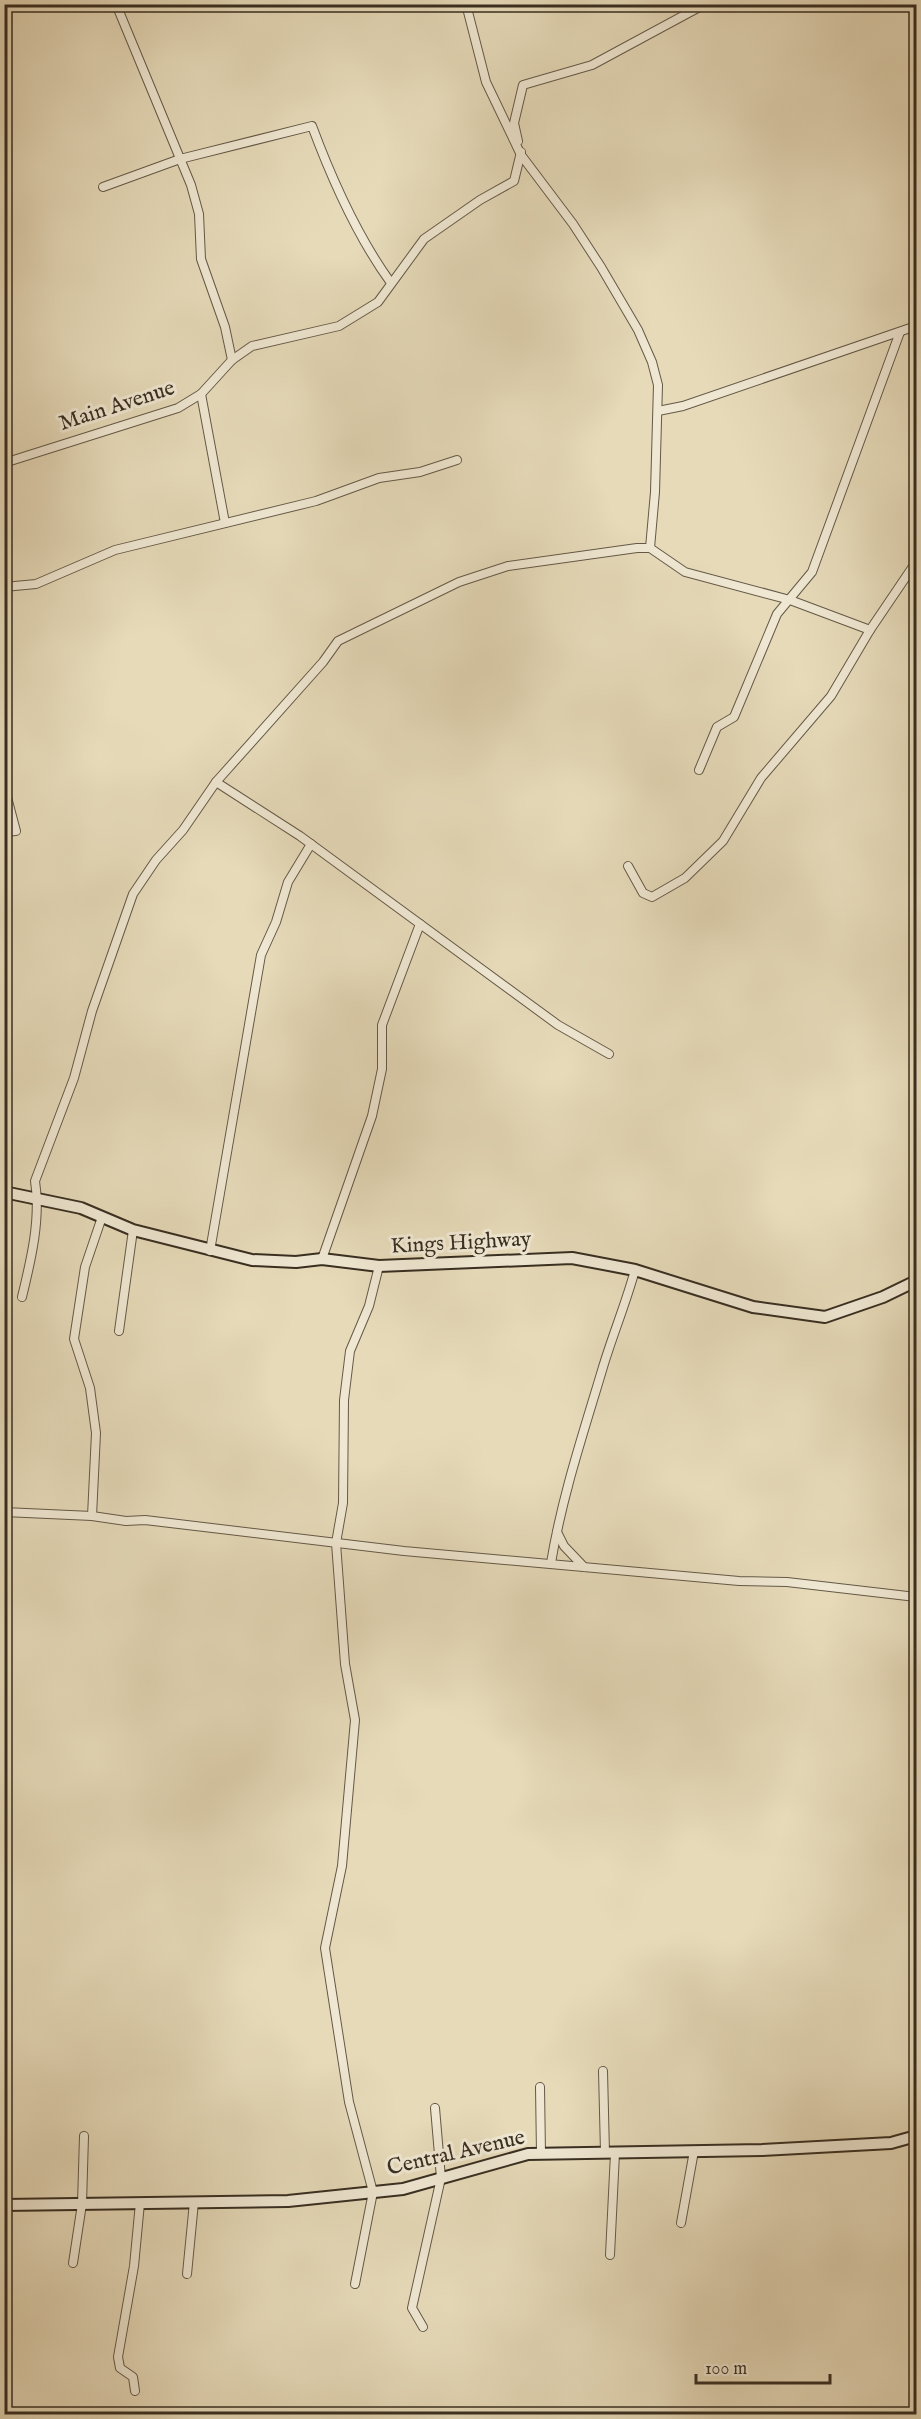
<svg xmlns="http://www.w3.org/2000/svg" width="921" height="2419" font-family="'IM FELL English',serif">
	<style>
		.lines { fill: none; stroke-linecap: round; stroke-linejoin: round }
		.street-casing { stroke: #645947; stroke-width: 10 }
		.secondary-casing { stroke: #382e21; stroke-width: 14 }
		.street { stroke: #efe7d2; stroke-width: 8 }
		.secondary { stroke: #efe7d2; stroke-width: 10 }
		.labels { text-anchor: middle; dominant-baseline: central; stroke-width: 6; stroke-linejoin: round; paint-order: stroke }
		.street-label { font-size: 22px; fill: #382e21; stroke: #efe7d2 }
	</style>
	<rect width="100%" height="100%" fill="#e6dab9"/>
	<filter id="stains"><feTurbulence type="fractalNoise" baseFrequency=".00333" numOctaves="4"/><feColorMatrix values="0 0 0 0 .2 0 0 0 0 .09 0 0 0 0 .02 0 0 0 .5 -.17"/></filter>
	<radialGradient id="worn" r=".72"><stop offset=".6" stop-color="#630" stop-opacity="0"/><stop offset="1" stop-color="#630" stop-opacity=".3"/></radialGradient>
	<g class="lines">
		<defs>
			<g id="street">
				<polyline points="116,4 191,185 199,214 201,259 225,327 232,360"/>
				<polyline points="518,141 514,123 523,85 592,65 705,4"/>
				<path d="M 103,187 L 180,159 L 312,126 C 331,177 359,239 391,283"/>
				<polyline points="201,394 225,523"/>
				<polyline points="658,411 683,406 916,326"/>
				<polyline points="4,463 178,408 201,394 232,360 252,346 339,326 378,302 424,239 480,200 514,181 521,152"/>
				<polyline points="650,548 685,572 790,600 870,630"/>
				<polyline points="4,587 36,584 115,550 316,501 379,478 420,472 457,460"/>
				<polyline points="699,770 717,727 734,717 777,614 812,572 900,332"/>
				<polyline points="216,782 300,836 558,1025 609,1054"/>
				<polyline points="4,786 16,831 4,832"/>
				<polyline points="628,866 643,893 652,897 685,878 723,841 761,778 831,696 870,630 916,562"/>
				<polyline points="210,1251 261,955 276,922 288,882 311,844"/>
				<polyline points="322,1259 372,1116 382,1069 382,1025 420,924"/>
				<path d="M 22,1297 C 31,1260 41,1219 35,1181 L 74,1078 L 92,1011 L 133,894 L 156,860 L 183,830 L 216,782 L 323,662 L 338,641 L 459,582 L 508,566 L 637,548 L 650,548 L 655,492 L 658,385 L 652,362 L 638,330 L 601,267 L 573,224 L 521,155 L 486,82 L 466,4"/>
				<polyline points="119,1331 133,1230"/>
				<polyline points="4,1512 92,1516 126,1521 145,1520 404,1551 739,1581 787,1582 916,1597"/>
				<polyline points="92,1516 96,1433 90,1388 74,1339 85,1267 102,1217"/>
				<polyline points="557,1532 564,1546 584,1567"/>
				<path d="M 551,1563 C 562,1496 584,1431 603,1367 C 613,1334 626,1303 635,1270"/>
				<polyline points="603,2071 605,2153"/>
				<polyline points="540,2087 541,2154"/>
				<polyline points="681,2223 694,2151"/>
				<polyline points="610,2255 615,2153"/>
				<polyline points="73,2263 82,2204 84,2136"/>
				<polyline points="187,2274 194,2202"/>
				<polyline points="355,2284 373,2192 349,2102 325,1948 342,1866 355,1720 345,1664 336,1543 343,1503 344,1400 350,1351 369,1306 379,1266"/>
				<polyline points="423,2327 412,2308 441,2178 435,2108"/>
				<polyline points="135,2391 133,2377 120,2368 118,2357 134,2266 140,2203"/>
			</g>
			<g id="secondary">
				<polyline points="4,1192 81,1208 133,1230 252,1260 296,1262 322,1259 379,1266 572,1258 635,1270 753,1307 825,1317 883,1297 916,1281"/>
				<polyline points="4,2205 288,2201 403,2189 528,2154 762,2150 891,2143 916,2136"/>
			</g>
		</defs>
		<use href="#street" class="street-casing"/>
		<use href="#secondary" class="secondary-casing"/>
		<use href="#street" class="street"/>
		<use href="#secondary" class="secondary"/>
	</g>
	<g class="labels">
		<g class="street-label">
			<text transform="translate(117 406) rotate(-18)">Main Avenue</text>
			<text transform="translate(461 1243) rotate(-3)">Kings Highway</text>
			<text transform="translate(456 2153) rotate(-13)">Central Avenue</text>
		</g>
	</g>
	<rect width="921" height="2419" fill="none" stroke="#e6dab9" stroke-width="24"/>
	<rect x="6" y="6" width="909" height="2407" fill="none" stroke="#382e21" stroke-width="3"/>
	<rect x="12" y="12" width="897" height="2395" fill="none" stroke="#382e21" stroke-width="1.5"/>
	<path d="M696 2374v9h134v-9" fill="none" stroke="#382e21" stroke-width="3"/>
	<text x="705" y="2374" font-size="18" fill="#382e21" stroke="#efe7d2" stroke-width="4.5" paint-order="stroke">100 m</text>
	<rect width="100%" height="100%" filter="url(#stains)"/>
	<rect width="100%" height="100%" fill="url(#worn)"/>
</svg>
